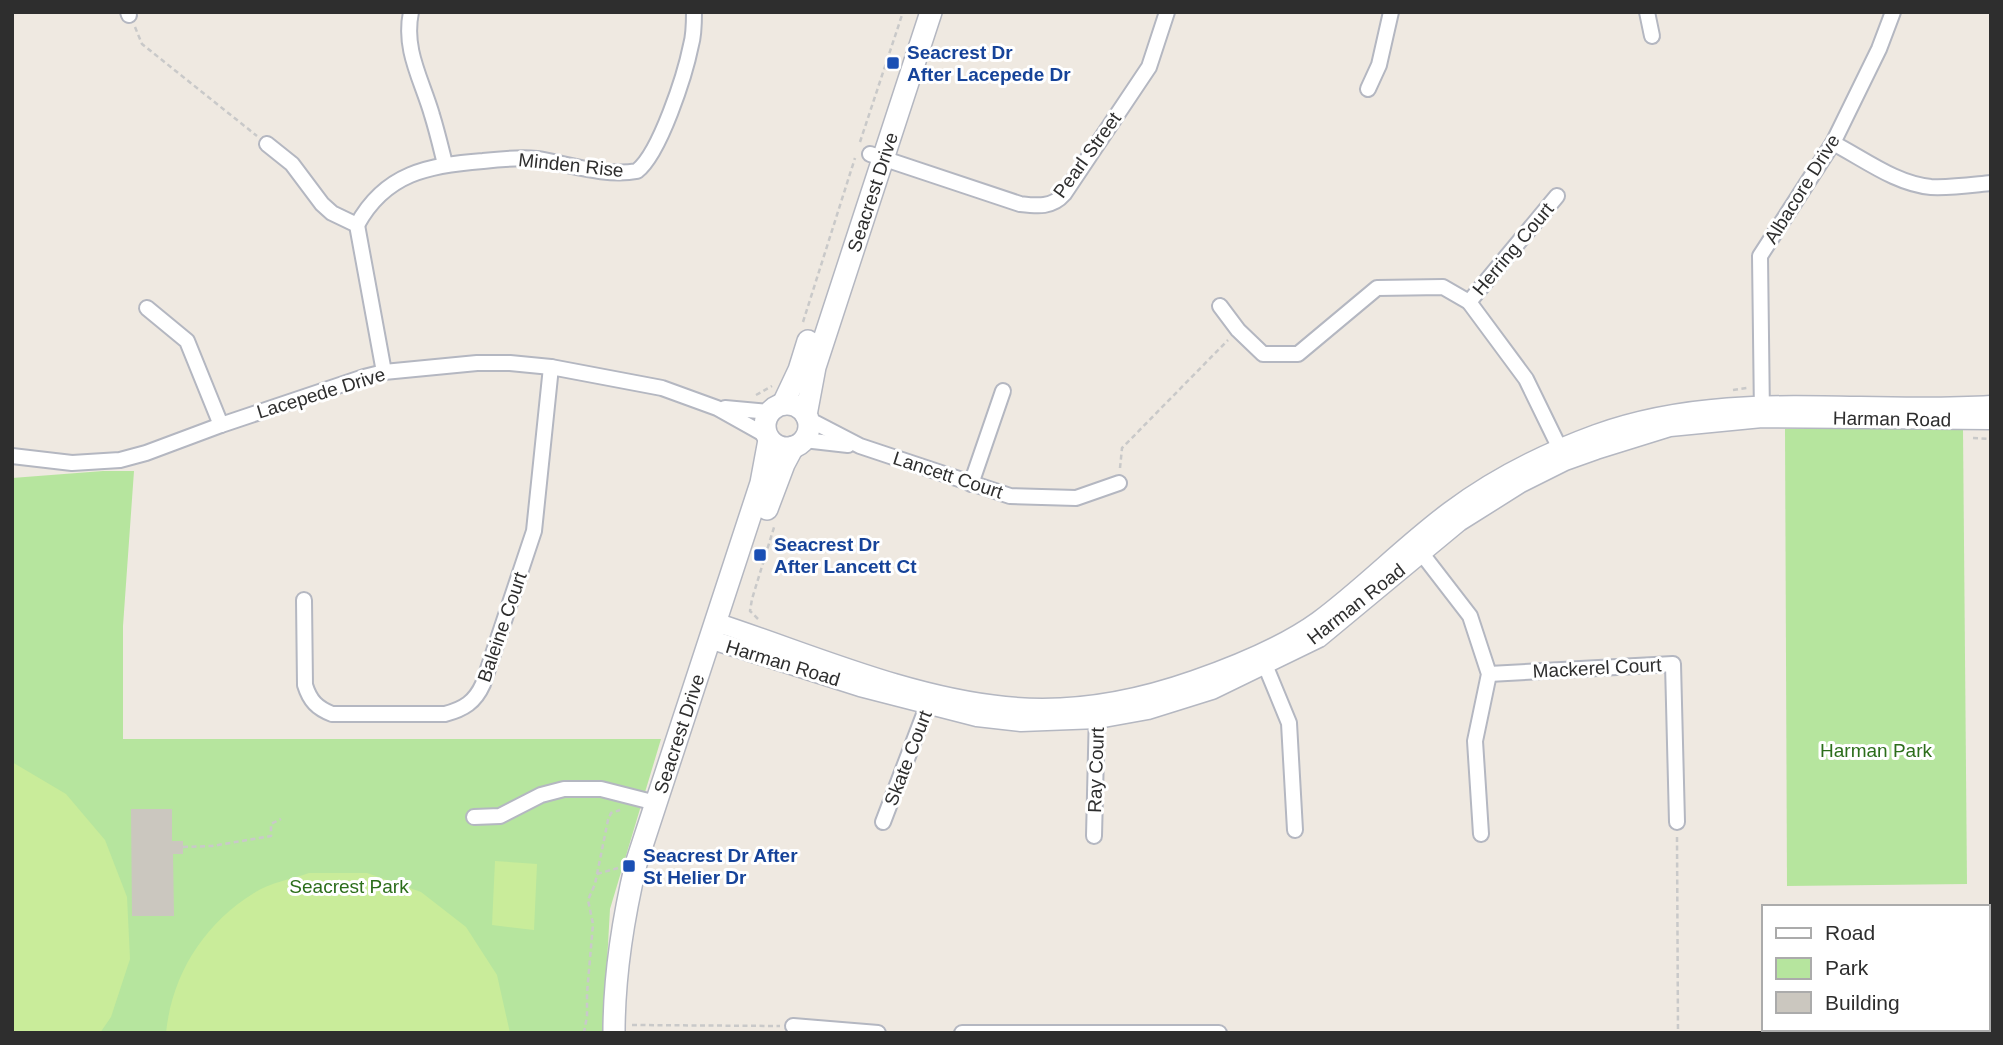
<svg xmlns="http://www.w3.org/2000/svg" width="2003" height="1045" font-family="Helvetica,sans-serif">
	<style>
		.green { fill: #b6e59e }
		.pitch { fill: #c9ec9a }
		.building { fill: #cbc7bf }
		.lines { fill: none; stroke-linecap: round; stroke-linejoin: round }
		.minor-casing { stroke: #b4b7c1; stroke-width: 18 }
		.tertiary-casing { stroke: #b4b7c1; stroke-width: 21 }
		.secondary-casing { stroke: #b4b7c1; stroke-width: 24 }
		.path { stroke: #c9c9c9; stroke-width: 2.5; stroke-dasharray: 5 3.5; stroke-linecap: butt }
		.minor { stroke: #fff; stroke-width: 14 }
		.tertiary { stroke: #fff; stroke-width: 18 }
		.secondary { stroke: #fff; stroke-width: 21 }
		.transit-dot { fill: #1a4fb4; stroke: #fff; stroke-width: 2.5 }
		.labels { text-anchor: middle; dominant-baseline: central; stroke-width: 6; stroke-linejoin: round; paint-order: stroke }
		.transit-label { font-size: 19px; font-weight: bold; fill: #164399; stroke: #fff; text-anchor: start }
		.street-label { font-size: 19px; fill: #2e2e2e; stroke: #fff }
		.park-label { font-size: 19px; fill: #2c6e1b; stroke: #fff }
	</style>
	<rect width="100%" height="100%" fill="#efe9e1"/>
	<g class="green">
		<polygon points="1785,429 1963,429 1967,884 1787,886"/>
		<polygon points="103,471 134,471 123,626 123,739 661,739 610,909 603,1033 12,1033 12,478"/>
	</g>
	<g class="pitch">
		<polygon points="12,762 66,794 105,840 127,897 130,959 111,1017 100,1033 12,1033"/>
		<polygon points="495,861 537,864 534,930 492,925"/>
		<path d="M 309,873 L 367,873 L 421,892 L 466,927 L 497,975 L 510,1033 L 166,1033 C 172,974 204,924 254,893 C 269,883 292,879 309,873 Z"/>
	</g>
	<polygon class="building" points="131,809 172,809 172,841 183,841 183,854 173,854 174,916 132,916"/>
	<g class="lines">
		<defs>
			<g id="minor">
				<polyline points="128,12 129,15"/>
				<path d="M 411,12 C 403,50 422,80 432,115 C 437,131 441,148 445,164"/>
				<polyline points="1647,12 1652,36"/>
				<polyline points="1368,89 1379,65 1391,12"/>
				<path d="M 1833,143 C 1864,159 1896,184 1931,187 C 1951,188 1971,185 1991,183"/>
				<polyline points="267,144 292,164 322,204 332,213 357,225 384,372"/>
				<path d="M 870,154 L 1020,204 C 1037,206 1052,208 1064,194 L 1149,67 L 1167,12"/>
				<path d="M 357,225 C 385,173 429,165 483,161 C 501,159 519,157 537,159 C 568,164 606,177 637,171 C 660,153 685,75 691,45 C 694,35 694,23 694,12"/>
				<polyline points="1469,302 1557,196"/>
				<polyline points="1220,306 1238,330 1263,354 1298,354 1377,288 1443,287 1469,302 1526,379 1564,457"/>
				<polyline points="147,308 187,341 221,425"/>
				<polyline points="725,408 769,412"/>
				<polyline points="1762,416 1760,256 1833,143 1879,49 1893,12"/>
				<polyline points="808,419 860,446 1010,496 1076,498 1119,483"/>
				<polyline points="804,440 848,445"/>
				<polyline points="12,456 72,463 120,460 146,453 221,425 364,377 384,372 477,363 510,363 551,367 662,388 717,408 767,436"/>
				<polyline points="971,484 1003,391"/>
				<polyline points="1416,546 1470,616 1489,674 1475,741 1481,834"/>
				<path d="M 304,600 L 305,685 C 310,701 317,708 332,714 L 445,714 C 464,709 475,702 483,684 L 534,531 L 551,367"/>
				<polyline points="1261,655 1289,723 1295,830"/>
				<polyline points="1489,674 1673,664 1677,822"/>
				<polyline points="474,817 500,816 541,795 564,789 601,789 656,803"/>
				<polyline points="883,822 931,696"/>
				<polyline points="1094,836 1097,711"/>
				<polyline points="793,1026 878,1033"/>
				<polyline points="962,1033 1219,1033"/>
				<polyline points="1868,1033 1869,1029"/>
			</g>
			<g id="tertiary">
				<path d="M 715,622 C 810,653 906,696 1005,706 C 1070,713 1134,701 1194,680 C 1237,665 1282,647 1318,621 C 1364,587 1404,545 1450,511 C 1494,478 1544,453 1596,434 C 1727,387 1856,414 1991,405"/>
				<polyline points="709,639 860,687 977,717 1021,722 1098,719 1148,710 1212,690 1319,638 1459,522 1521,483 1565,461 1596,450 1670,427 1762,418 1991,420"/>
			</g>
			<g id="secondary">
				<circle cx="787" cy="426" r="22"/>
				<polyline points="783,404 799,370 808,341"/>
				<path id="s1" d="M 806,415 L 815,367 L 931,12"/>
				<polyline points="767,509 784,464 793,447"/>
				<path id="s2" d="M 614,1033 C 614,975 623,919 636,864 L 761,483 L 769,440"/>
			</g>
		</defs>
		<use href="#minor" class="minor-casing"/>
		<use href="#tertiary" class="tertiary-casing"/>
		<use href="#secondary" class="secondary-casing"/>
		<g class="path">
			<polyline points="135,27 142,44 257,136"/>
			<polyline points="860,142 903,12"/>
			<polyline points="803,322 855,158"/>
			<polyline points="1733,390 1747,388"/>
			<polyline points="756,395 772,386"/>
			<polyline points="1973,438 1991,439"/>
			<polyline points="1120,468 1122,448 1228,340"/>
			<polyline points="758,619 750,611 752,599 775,524"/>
			<polyline points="1677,837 1678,1033"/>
			<polyline points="183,847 212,846 271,836 271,824 281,819"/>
			<polyline points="597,874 618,868"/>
			<polyline points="632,1025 780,1026"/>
			<polyline points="584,1033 587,1016 587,993 593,924 588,900 595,884 608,820 611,813 620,810"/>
		</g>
		<use href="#minor" class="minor"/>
		<use href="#tertiary" class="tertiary"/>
		<use href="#secondary" class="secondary"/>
	</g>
	<g class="transit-dot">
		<rect x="886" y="56" width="14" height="14" rx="3.5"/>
		<rect x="753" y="548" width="14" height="14" rx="3.5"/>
		<rect x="622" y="859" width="14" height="14" rx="3.5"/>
	</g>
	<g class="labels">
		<g class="transit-label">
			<text x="907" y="52">Seacrest Dr<tspan x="907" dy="22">After Lacepede Dr</tspan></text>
			<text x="774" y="544">Seacrest Dr<tspan x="774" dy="22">After Lancett Ct</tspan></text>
			<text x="643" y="855">Seacrest Dr After<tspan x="643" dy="22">St Helier Dr</tspan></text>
		</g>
		<g class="street-label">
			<text transform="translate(1087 155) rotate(-54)">Pearl Street</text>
			<text transform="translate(571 165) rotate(6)">Minden Rise</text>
			<text transform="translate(1802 189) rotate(-58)">Albacore Drive</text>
			<text stroke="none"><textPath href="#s1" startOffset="233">Seacrest Drive</textPath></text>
			<text transform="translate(1513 249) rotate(-50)">Herring Court</text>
			<text transform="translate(321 393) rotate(-17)">Lacepede Drive</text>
			<text transform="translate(1892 419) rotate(1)">Harman Road</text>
			<text transform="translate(948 475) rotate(18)">Lancett Court</text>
			<text transform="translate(1356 604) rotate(-38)">Harman Road</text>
			<text transform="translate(502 627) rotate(-71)">Baleine Court</text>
			<text transform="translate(783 663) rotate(17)">Harman Road</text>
			<text transform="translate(1597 668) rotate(-3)">Mackerel Court</text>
			<text stroke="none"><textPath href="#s2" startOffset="308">Seacrest Drive</textPath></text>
			<text transform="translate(908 758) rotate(-69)">Skate Court</text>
			<text transform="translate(1096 770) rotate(-88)">Ray Court</text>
		</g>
		<g class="park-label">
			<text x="1876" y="750">Harman Park</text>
			<text x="349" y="886">Seacrest Park</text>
		</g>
	</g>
	<rect width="2003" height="1045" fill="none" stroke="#2e2e2e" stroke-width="28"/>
	<rect x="1762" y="905" width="228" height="126" fill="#ffffff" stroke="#ababab" stroke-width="2"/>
	<rect x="1776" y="928" width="35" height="10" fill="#ffffff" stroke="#ababab" stroke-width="2"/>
	<text x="1825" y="940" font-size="21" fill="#2e2e2e">Road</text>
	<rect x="1776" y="958" width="35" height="21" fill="#b6e59e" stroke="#ababab" stroke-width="2"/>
	<text x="1825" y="975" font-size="21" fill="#2e2e2e">Park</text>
	<rect x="1776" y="992" width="35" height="21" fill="#cbc7bf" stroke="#ababab" stroke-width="2"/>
	<text x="1825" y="1010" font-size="21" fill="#2e2e2e">Building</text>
</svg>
